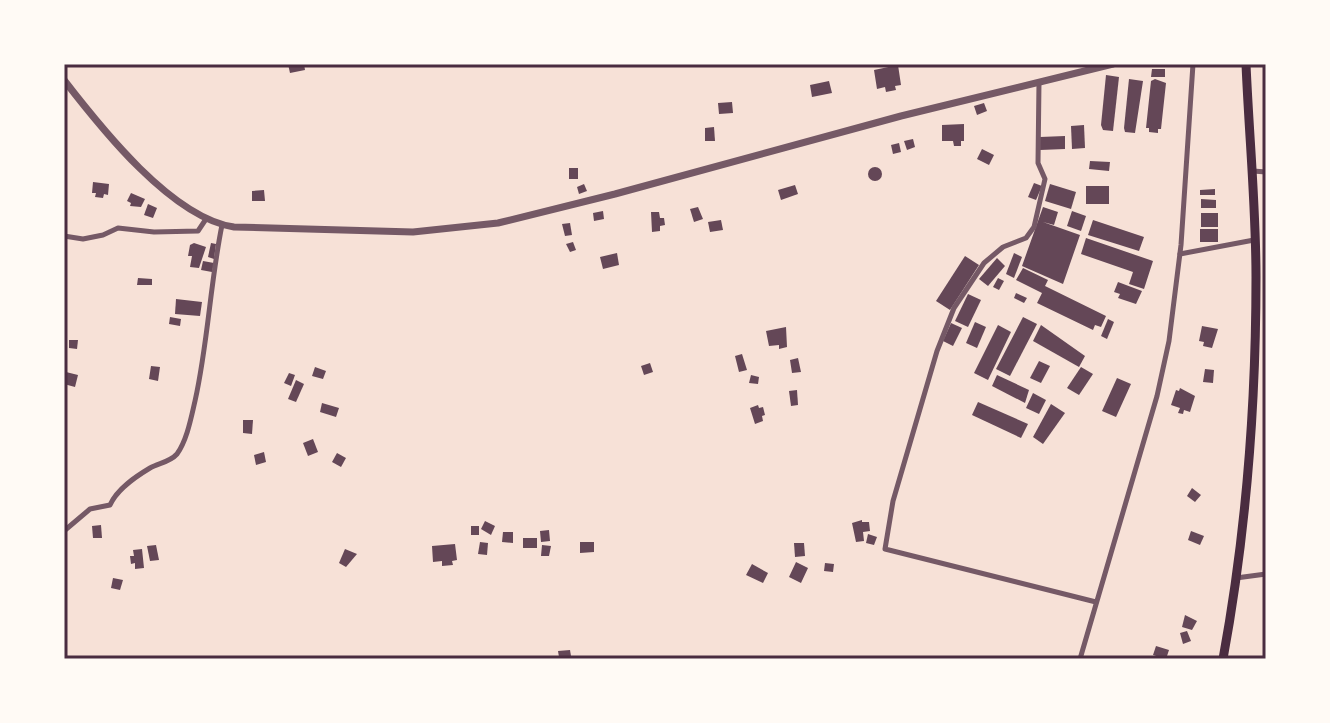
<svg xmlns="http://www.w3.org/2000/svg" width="1330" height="723" font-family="'Fira Sans',sans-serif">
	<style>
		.building { fill: #644757 }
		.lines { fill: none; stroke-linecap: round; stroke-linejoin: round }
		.minor { stroke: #755966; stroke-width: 5 }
		.tertiary { stroke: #755966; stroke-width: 7 }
		.trunk { stroke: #4a2c40; stroke-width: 9 }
		.neatline { fill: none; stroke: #4a2c40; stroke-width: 3 }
	</style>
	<rect width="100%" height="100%" fill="#f7e1d7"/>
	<g class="building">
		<polygon points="288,64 304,64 305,70 290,73"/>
		<polygon points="898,65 901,85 895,86 896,90 886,92 885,87 877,89 874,70"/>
		<polygon points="1152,69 1165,69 1165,77 1151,77"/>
		<polygon points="1106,75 1119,77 1113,131 1103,130 1101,125"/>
		<polygon points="1129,79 1143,81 1135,133 1125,132 1124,128"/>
		<polygon points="1155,79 1166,83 1161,129 1158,129 1158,133 1149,132 1149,128 1146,128 1151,81"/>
		<polygon points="829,81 832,93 812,97 810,85"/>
		<polygon points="732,102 733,113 719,114 718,103"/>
		<polygon points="984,103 987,111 977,115 974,106"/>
		<polygon points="964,124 964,141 961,141 961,146 954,146 953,141 942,141 942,125"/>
		<polygon points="1084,125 1085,148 1072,149 1071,126"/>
		<polygon points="714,127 715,141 705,141 705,128"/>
		<polygon points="1065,136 1065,149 1040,150 1040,137"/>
		<polygon points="913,139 915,147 907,150 904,141"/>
		<polygon points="899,143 901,152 893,154 891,145"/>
		<polygon points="982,149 994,155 989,165 977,159"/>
		<polygon points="1090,161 1110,162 1109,171 1089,169"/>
		<circle cx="875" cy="174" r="7"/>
		<rect x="569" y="168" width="9" height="11"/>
		<polygon points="93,182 109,184 108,195 104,194 103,198 95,197 96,193 92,193"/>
		<polygon points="1034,183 1042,186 1036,200 1028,197"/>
		<polygon points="584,184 587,191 579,194 577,187"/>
		<polygon points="1050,184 1076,192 1071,209 1045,201"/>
		<polygon points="795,185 798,194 781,200 778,190"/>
		<rect x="1086" y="186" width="23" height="18"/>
		<polygon points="1215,189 1215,195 1200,195 1200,190"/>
		<polygon points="264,190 265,201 252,201 252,191"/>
		<polygon points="131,193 145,199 141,207 130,206 131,203 127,201"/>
		<polygon points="1201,199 1216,200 1216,208 1201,208"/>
		<polygon points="148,204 157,208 153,218 144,215"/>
		<polygon points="698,207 703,219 694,222 690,209"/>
		<polygon points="1043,207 1058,212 1054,225 1043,222 1080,235 1063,284 1022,266"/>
		<polygon points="603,211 604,219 594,221 593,213"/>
		<polygon points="1072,211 1086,216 1081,231 1067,226"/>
		<polygon points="651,212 659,212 660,218 664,218 665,225 660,226 660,231 652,232"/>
		<rect x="1201" y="213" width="17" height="14"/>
		<polygon points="721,220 723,230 710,232 708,222"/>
		<polygon points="1093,220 1144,237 1139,251 1088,235"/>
		<polygon points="570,223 572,235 565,236 562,224"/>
		<rect x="1200" y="229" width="18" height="13"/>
		<polygon points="1086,238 1153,261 1144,289 1129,284 1133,272 1081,254"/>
		<polygon points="573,242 576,250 570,252 566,244"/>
		<polygon points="194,243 206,247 199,268 190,267 192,256 188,256 190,245"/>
		<polygon points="211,243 216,244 214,259 208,257"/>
		<polygon points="617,253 619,265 603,269 600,257"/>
		<polygon points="1014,253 1022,257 1014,278 1006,274"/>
		<polygon points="965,256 979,265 950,310 936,301"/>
		<polygon points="997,258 1005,266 988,286 979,279"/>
		<polygon points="203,261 214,263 212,272 201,270"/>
		<polygon points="1023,268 1048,280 1045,286 1106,316 1101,327 1095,325 1093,330 1037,303 1042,293 1016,280"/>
		<polygon points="138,278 152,279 152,285 137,285"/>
		<polygon points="998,278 1004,281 999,290 993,287"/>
		<polygon points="1118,282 1142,291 1136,304 1118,298 1120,294 1114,292"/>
		<polygon points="1016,293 1027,298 1024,303 1014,298"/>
		<polygon points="968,294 981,300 968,327 955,321"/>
		<polygon points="176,299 202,302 200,316 175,314"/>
		<polygon points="170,317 181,319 180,326 169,324"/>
		<polygon points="1023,317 1037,324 1010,376 996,369"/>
		<polygon points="1108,319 1114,322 1107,339 1101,336"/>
		<polygon points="975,322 986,327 977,348 966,343"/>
		<polygon points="951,323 962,328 953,346 943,341"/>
		<polygon points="998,325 1011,332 988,380 974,373"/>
		<polygon points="1041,325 1085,356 1079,367 1033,341"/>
		<polygon points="1202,326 1218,329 1212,348 1203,346 1204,342 1199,341"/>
		<polygon points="786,327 787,347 779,349 779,345 769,346 766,331"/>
		<polygon points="69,340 78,340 77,349 69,348"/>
		<polygon points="742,354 747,370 739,372 735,356"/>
		<polygon points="798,358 801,372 792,373 790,360"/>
		<polygon points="1039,361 1050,366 1041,383 1030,378"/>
		<polygon points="650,363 653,372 644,375 641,366"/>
		<polygon points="151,366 160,367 158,381 149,379"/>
		<polygon points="315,367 326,371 323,379 312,376"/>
		<polygon points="1081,367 1093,374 1079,395 1067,388"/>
		<polygon points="1205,369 1214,370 1213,383 1203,382"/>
		<polygon points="66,372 78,375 75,387 64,384"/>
		<polygon points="289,373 295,375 291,386 284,383"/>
		<polygon points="751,375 759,377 758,384 749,383"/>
		<polygon points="997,375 1029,390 1025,403 992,386"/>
		<polygon points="1117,378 1131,384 1116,417 1102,411"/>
		<polygon points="296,380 304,384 296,402 288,399"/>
		<polygon points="1180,388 1195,396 1190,412 1184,410 1183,414 1178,413 1180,408 1171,405 1176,390 1179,391"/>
		<polygon points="797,390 798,405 791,406 789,391"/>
		<polygon points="1033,393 1046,400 1039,414 1026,408"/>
		<polygon points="978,402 1028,424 1021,438 972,415"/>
		<polygon points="322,403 339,408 336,417 320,412"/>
		<polygon points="1051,404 1065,413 1043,444 1033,437"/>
		<polygon points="758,405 759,408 763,407 765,415 762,416 763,421 755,424 750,408"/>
		<polygon points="243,420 253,420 252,434 243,433"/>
		<polygon points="313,439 318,452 308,456 303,443"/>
		<polygon points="264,452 266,462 256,465 254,455"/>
		<polygon points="337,453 346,458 341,467 332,462"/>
		<polygon points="1192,488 1201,495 1195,502 1187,496"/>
		<polygon points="862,520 862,522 869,522 870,531 863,532 864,541 856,542 852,523"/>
		<polygon points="485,521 495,526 491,535 481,529"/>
		<polygon points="101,525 102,538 93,538 92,526"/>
		<rect x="471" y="526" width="8" height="9"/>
		<polygon points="549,530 550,541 541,542 540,531"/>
		<polygon points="1191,531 1204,536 1200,545 1188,540"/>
		<polygon points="503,532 513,532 513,543 502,542"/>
		<polygon points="868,534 877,537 874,545 866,543"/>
		<rect x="523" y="538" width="14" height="10"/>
		<polygon points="480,542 488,543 487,555 478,554"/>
		<polygon points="580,542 594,542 594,552 580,553"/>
		<polygon points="794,543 804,543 805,556 795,557"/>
		<polygon points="455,544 457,560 452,561 453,565 442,566 442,561 433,562 432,546"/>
		<polygon points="156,545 159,560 150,561 147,546"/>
		<polygon points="542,545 551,546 549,556 541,556"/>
		<polygon points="142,549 144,568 135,569 135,563 131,564 130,556 134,556 133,550"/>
		<polygon points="345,549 357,554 346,567 339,563"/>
		<polygon points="796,562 808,568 801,583 789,577"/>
		<polygon points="825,563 834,564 833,572 824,571"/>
		<polygon points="752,564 768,573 763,583 746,575"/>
		<polygon points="113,578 123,580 120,590 111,588"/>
		<polygon points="1185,615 1197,621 1192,630 1182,627"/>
		<polygon points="1187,631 1191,641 1183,644 1180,633"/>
		<polygon points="1156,646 1169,650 1166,659 1153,655"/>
		<polygon points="570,650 571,656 559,657 558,651"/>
	</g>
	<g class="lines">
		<g class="minor">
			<polyline points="1039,82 1038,163 1045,179 1034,227 1026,238 1003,247 984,263 954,308 937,351 893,501 885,549 1096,602"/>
			<polyline points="1253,171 1266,172"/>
			<polyline points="64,236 83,239 103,235 118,228 154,232 198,231 206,219"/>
			<polyline points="1180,254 1254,240"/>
			<path d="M 64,531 L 90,509 L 110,505 C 117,489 135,477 150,468 C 159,463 170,462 177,454 C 187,440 191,418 195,401 C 208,343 210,284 222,225"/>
			<polyline points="1236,578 1266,574"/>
			<polyline points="1080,659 1157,396 1169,341 1181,245 1193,64"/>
		</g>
		<path class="tertiary" d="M 64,80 C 101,128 172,218 234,227 L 413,232 L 498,223 L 615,194 L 901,116 L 1113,64"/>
		<path class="trunk" d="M 1223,659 C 1246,534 1256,404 1256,277 C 1256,206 1249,135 1246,64"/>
	</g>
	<rect width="1330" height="723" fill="none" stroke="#fffaf5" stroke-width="132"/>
	<rect x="66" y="66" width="1198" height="591" class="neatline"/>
</svg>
